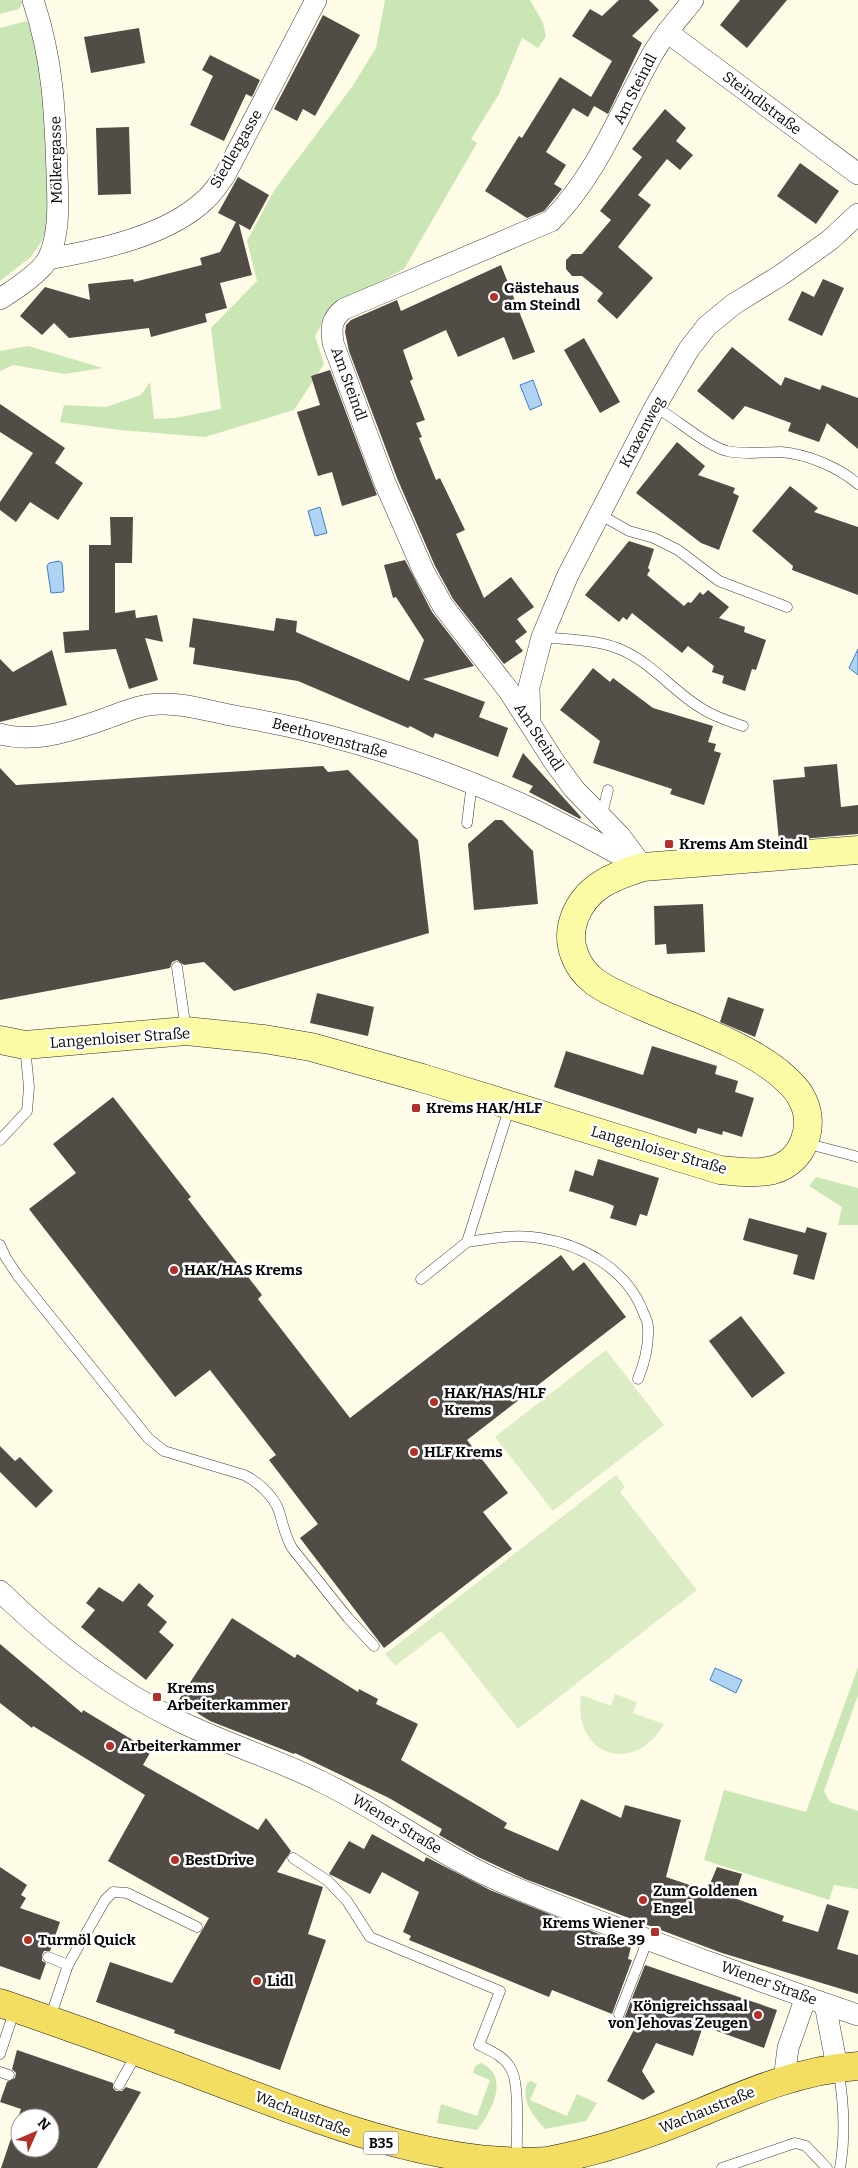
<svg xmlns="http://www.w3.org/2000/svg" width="858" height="2168" font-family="Bitter,serif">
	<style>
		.green { fill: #c9e6b4 }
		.pitch { fill: #dcedc5 }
		.water { fill: #afd3f3; stroke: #3980c7 }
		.building { fill: #524c47; fill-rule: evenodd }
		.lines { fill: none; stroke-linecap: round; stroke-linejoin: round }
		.lane-casing { stroke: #3d3d3d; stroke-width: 11 }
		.street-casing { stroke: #3d3d3d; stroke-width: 22 }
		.secondary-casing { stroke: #2c2c2c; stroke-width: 29 }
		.primary-casing { stroke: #1b1b1b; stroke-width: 29 }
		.lane { stroke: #fff; stroke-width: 10 }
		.street { stroke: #fff; stroke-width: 21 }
		.secondary { stroke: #fcfba5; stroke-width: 28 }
		.primary { stroke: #f3de62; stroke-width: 28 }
		.poi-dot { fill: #b33029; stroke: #fff; stroke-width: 2 }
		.labels { text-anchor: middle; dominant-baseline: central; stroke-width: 5; stroke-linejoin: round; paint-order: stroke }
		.shield { fill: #fff; stroke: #545454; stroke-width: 1 }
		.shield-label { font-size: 14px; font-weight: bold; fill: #0a0a0a }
		.street-label { font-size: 15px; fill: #0a0a0a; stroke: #fff }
		.poi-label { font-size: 15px; font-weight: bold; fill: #0a0a0a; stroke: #fff; text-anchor: start }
	</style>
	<rect width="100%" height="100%" fill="#fefce7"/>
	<g class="green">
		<polygon points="0,0 23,0 23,2 19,9 0,14"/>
		<polygon points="385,0 530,0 543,23 546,36 538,48 522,38 499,94 471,139 477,143 404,269 342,301 330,310 315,336 324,364 294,410 205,437 120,430 60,422 64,405 106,407 141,395 150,382 154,419 175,418 221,409 211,328 257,281 247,241 275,189 352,87 376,48"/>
		<polygon points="26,21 32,26 46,86 49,217 43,239 31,257 0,281 0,28"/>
		<polygon points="28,346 103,368 65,374 13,365 0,371 0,351"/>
		<polygon points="816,1177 858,1188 858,1225 838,1225 842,1207 809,1186"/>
		<polygon points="858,1667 858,1695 824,1791 830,1802 858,1811 858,1889 834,1885 829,1900 704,1860 724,1790 806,1812"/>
		<path d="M 481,2063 C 511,2076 491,2113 477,2130 L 437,2123 L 441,2104 L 477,2116 L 490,2080 L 473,2073 L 475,2066 Z"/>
		<path d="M 531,2081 L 537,2084 L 530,2100 L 567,2116 L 577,2094 L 597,2103 L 586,2121 L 545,2129 C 533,2115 521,2102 527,2083 Z"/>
	</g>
	<g class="pitch">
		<polygon points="606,1350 664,1425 553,1511 495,1437"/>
		<polygon points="616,1475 625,1487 620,1492 697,1590 518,1729 441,1631 395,1666 385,1654"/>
		<path d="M 615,1694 L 637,1702 L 633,1713 L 664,1724 C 634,1777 572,1755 581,1695 L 611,1706 Z"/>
	</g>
	<g class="water">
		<polygon points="533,380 542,405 530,410 520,385"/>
		<polygon points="320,507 327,533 315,536 308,511"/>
		<polygon points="59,561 62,563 64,590 63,592 51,593 47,566 49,563"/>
		<polygon points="858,649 858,675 849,668"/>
		<polygon points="715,1668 742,1680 736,1693 710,1680"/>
	</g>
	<g class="building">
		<polygon points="619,0 649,0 659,10 632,36 642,43 608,114 594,106 588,117 573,108 546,152 566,165 554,184 562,189 544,211 527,218 485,191 519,136 522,138 560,77 591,97 612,61 572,36 590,9 602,16"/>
		<polygon points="740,0 787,0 747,48 720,25"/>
		<polygon points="323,15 360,35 315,116 303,109 297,121 274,109"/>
		<polygon points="139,28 145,63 91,73 84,37"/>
		<polygon points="210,55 260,80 252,97 246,94 224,141 190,125 213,76 202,70"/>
		<polygon points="665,109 686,128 676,141 693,155 680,170 667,159 638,195 651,205 618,247 653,278 617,319 597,301 603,293 582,276 572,276 566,269 566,260 572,254 582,254 611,220 600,211 642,157 632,149"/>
		<polygon points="129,127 131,194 98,195 96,128"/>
		<polygon points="800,163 839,191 816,224 777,196"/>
		<polygon points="238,177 269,195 250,230 239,224 252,275 220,283 227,308 205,314 207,322 151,337 149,328 69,338 54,323 42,335 20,316 45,287 90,300 88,284 133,279 134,282 202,265 200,258 220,252 236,222 218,213"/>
		<polygon points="501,265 535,352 513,360 504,337 458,357 446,330 403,350 413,379 410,381 425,420 416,423 422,437 419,438 436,480 440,478 465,530 456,534 484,598 511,577 534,607 517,619 527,632 515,641 523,651 504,664 453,599 435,566 397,478 349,351 345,332 346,325 351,320 397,300 401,311"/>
		<polygon points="823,279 844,288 822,336 788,320 802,291 814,297"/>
		<polygon points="584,338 620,402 600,413 564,350"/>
		<polygon points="732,347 781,386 785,377 820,390 822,385 858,398 858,449 827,423 819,442 788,431 791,423 745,406 733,420 697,391"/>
		<polygon points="330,370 377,495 342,506 332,472 318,476 297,412 320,405 311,376"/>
		<polygon points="0,404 65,448 55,463 83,483 58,520 30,502 16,522 0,510 0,502 33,453 0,432"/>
		<polygon points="677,442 705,466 698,475 735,488 733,493 739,496 719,550 701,543 636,493"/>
		<polygon points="790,486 818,508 814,512 858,527 858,595 792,570 793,566 752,531"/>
		<polygon points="110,517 133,517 132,563 115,563 115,613 135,610 136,618 157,615 163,642 145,638 158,680 129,689 116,649 65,653 63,632 89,630 89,545 111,545"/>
		<polygon points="629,541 654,549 648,568 650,570 647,575 684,606 688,602 691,603 700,592 703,595 708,590 729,607 719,618 745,627 744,632 766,640 756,670 752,669 745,691 722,683 724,676 712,672 714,666 688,646 682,653 632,613 627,620 623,617 619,622 585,595"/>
		<polygon points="405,560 432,612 474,666 423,679 485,702 479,717 508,728 498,757 435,733 433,738 410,726 408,728 298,681 193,664 195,648 189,647 193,618 274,631 276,618 297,621 296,632 409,681 424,640 396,597 393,598 384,565"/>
		<polygon points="52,650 67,705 0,722 0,659 13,672"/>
		<polygon points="593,668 610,682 613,678 653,708 713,726 708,742 716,744 714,751 721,753 704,805 670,794 672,789 593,763 600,741 560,710"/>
		<polygon points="523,753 581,817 580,819 529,792 533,786 512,777"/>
		<polygon points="837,764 841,807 858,805 858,834 779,841 773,780 805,777 804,767"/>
		<polygon points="323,766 328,772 348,770 418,840 429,933 234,991 204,962 184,965 177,960 172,962 170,968 0,1000 0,768 16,785"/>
		<polygon points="495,820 502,820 533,851 538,904 474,910 468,844"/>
		<polygon points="703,904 705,952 667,954 666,944 655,945 654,906"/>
		<polygon points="317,993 374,1007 368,1036 310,1023"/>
		<polygon points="728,997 764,1009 755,1037 720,1022"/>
		<polygon points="652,1046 717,1066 715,1074 738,1081 735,1092 754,1098 742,1137 723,1131 722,1135 698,1128 696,1134 554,1087 566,1051 643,1075"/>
		<polygon points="113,1097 191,1197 188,1199 262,1295 258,1299 350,1418 561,1255 573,1271 584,1262 626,1317 467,1440 508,1493 483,1512 512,1549 384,1648 300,1538 318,1524 269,1460 276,1455 210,1370 175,1397 29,1209 76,1173 53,1144"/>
		<polygon points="598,1159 659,1178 647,1216 640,1214 636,1226 610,1218 614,1206 607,1203 569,1191 575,1170 593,1176"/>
		<polygon points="749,1218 805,1233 807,1227 827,1233 814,1280 793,1274 798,1255 743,1240"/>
		<polygon points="741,1316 785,1373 752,1398 709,1341"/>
		<polygon points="0,1446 15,1461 20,1457 53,1491 36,1508 0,1472"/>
		<polygon points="139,1583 154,1596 147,1605 167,1622 159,1632 174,1645 146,1680 81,1627 95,1610 86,1603 99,1587 123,1602"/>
		<polygon points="232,1618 295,1658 297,1654 358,1692 359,1689 378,1699 376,1704 418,1724 401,1760 507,1823 504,1828 558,1851 581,1799 621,1818 625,1805 681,1820 666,1877 707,1891 717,1867 742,1874 734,1898 784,1916 782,1921 818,1932 827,1904 849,1911 837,1949 858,1955 858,1994 722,1953 525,1879 478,1857 439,1835 442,1829 389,1798 295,1753 294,1754 210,1721 178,1701"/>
		<polygon points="0,1644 82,1713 83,1710 151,1751 143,1765 258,1830 266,1818 291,1851 277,1872 323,1887 308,1934 326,1940 280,2070 174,2033 175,2030 96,2002 110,1962 172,1983 209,1918 108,1861 145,1795 33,1726 32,1728 0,1703"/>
		<polygon points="372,1834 424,1862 426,1857 490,1890 631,1947 628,1959 632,1960 612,2014 552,1990 549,1997 409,1940 411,1936 403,1932 419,1892 382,1872 370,1894 329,1874 349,1841 364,1849"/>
		<polygon points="0,1867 27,1885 21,1895 26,1898 20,1908 60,1922 50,1951 44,1951 42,1955 42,1961 46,1963 40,1980 0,1966"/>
		<polygon points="645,1965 777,2010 764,2048 703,2026 693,2056 656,2043 642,2071 655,2092 643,2100 607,2081 637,2024 624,2019"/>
		<path d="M 17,2050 L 113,2083 L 113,2088 L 116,2091 L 122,2091 L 126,2087 L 141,2092 L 97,2168 L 1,2168 L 21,2109 L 0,2102 L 7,2082 L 15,2078 L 16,2073 L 12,2069 ZM 20,2118 L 50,2118 L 50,2148 L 20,2148 Z"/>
	</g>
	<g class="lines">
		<defs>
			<g id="lane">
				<path d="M 655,407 C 677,419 705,445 727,451 C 745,455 763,452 781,452 C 807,454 838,467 858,484"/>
				<polyline points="599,514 629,531 654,538 678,550 719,581 787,607"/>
				<path d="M 542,637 C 570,640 599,639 624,651 C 654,665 674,692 701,708 C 714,717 729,721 743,726"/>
				<polyline points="601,818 608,790"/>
				<polyline points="467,823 472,783"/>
				<polyline points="177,967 186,1030"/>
				<polyline points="0,1140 27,1111 29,1087 25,1047"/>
				<polyline points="805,1143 858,1157"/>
				<path d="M 467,1242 C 492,1238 515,1234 540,1238 C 582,1245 625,1268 642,1309 C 644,1315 648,1321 648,1327 C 649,1346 645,1362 638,1379"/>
				<path d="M 0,1245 L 6,1258 L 18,1276 L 148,1438 L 164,1451 L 244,1475 C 257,1481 274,1496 279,1511 C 283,1524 285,1536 292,1548 L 348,1618 L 374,1646"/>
				<polyline points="421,1279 467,1242 510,1106"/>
				<path d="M 293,1858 L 328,1881 L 347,1901 L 370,1937 L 500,1991 L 479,2045 C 491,2051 506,2057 512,2071 C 520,2088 516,2139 517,2160"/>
				<polyline points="48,1957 68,1965"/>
				<polyline points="619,2014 648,1939"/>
				<polyline points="50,2018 68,1965 105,1900 113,1892 127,1893 197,1927"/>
				<polyline points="0,2054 15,2009"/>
				<path d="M 838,2068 C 844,2102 846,2134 840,2168"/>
				<polyline points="0,2072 9,2075"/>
				<polyline points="119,2085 137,2053"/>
				<polyline points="722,2168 795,2143 806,2146 827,2168"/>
			</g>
			<g id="street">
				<polyline points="667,32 858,174"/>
				<path d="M 48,259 C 99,250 168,236 206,199 C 214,192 219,183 225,175 L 316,0"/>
				<path d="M 0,299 C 14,290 42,272 49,257 C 60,232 58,200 57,173 C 55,111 53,60 33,0"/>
				<polyline points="530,721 529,687 542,637 568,575 655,407 689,349 707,326 734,304 781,275 830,240 858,214"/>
				<path d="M 0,734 C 36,744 76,729 110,717 C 126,711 143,704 161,704 C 185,703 212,712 235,716 C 337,733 436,765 530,808 C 566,825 601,845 637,864"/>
				<path d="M 643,867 L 620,836 L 574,789 L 553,760 L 509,691 L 443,606 L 424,572 L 385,483 L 333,343 C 331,327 331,319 344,309 L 551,221 C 599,172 619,113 652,55 C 663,35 679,18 693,0"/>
				<path d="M 0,1591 C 52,1642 113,1689 179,1721 C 226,1744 276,1759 322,1782 C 382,1811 435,1852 495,1879 C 563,1909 633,1934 703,1960 C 754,1978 806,1998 858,2015"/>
				<polyline points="825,2004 837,2067"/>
				<polyline points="784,2080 788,2048 806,1997"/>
			</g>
			<path id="secondary" d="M 0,1040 L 25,1045 L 186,1031 L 264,1039 L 311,1047 L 422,1078 L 720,1170 C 739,1172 755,1174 773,1170 C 804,1162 817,1124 801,1097 C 797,1088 785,1078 778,1072 C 742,1043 685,1025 642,1006 C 627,999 609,992 595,982 C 575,967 566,942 574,919 C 585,887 613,876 643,867 L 858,850"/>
			<path id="primary" d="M 0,2003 C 76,2029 151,2056 226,2085 C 325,2122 439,2168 547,2161 C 597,2152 644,2136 690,2117 C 745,2094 798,2070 858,2066"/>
		</defs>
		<use href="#lane" class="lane-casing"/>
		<use href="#street" class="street-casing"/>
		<use href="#secondary" class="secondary-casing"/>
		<use href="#primary" class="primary-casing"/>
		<use href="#lane" class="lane"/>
		<use href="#street" class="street"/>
		<use href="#secondary" class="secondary"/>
		<use href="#primary" class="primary"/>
	</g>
	<g class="poi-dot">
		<circle cx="494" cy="297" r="5"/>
		<rect x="664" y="839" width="10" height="10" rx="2.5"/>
		<rect x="411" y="1103" width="10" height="10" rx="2.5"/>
		<circle cx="174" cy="1270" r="5"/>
		<circle cx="434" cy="1402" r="5"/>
		<circle cx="414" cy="1452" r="5"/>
		<rect x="152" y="1692" width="10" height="10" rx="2.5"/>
		<circle cx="110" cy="1746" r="5"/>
		<circle cx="175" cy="1860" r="5"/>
		<circle cx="643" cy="1900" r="5"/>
		<rect x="650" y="1927" width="10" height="10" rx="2.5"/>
		<circle cx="28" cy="1940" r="5"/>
		<circle cx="257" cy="1981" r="5"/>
		<circle cx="758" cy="2015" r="5"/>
	</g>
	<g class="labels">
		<rect class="shield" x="363.5" y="2131.5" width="35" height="23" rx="4"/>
		<g class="shield-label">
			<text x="381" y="2143">B35</text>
		</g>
		<g class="street-label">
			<text transform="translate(635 89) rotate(-63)">Am Steindl</text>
			<text transform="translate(762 103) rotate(37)">Steindlstraße</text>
			<text transform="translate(236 149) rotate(-60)">Siedlergasse</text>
			<text transform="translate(56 160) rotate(-91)">Mölkergasse</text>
			<text transform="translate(349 384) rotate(70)">Am Steindl</text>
			<text transform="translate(642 432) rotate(-62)">Kraxenweg</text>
			<text transform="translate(539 737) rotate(57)">Am Steindl</text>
			<text transform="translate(330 738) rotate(15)">Beethovenstraße</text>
			<text transform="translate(120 1038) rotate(-4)">Langenloiser Straße</text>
			<text transform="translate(659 1150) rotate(16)">Langenloiser Straße</text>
			<text transform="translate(397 1824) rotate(31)">Wiener Straße</text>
			<text transform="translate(769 1983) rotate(20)">Wiener Straße</text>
			<text transform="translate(707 2110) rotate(-22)">Wachaustraße</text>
			<text transform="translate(303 2114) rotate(21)">Wachaustraße</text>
		</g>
		<g class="poi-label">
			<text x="504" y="288">Gästehaus<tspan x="504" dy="17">am Steindl</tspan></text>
			<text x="679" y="844">Krems Am Steindl</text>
			<text x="426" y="1108">Krems HAK/HLF</text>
			<text x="184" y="1270">HAK/HAS Krems</text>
			<text x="444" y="1393">HAK/HAS/HLF<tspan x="444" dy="17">Krems</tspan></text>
			<text x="424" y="1452">HLF Krems</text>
			<text x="167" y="1688">Krems<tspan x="167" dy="17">Arbeiterkammer</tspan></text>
			<text x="120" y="1746">Arbeiterkammer</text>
			<text x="185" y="1860">BestDrive</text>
			<text x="653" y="1891">Zum Goldenen<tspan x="653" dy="17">Engel</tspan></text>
			<text x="645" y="1923" text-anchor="end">Krems Wiener<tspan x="645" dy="17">Straße 39</tspan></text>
			<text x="38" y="1940">Turmöl Quick</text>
			<text x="267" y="1981">Lidl</text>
			<text x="748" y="2006" text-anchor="end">Königreichssaal<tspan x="748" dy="17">von Jehovas Zeugen</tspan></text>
		</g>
	</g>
	<g transform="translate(35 2133) rotate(45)"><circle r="24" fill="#ffffff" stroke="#9d9d9d"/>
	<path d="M0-4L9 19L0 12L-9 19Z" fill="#b33029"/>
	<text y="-8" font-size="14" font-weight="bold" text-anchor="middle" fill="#0a0a0a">N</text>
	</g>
</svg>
